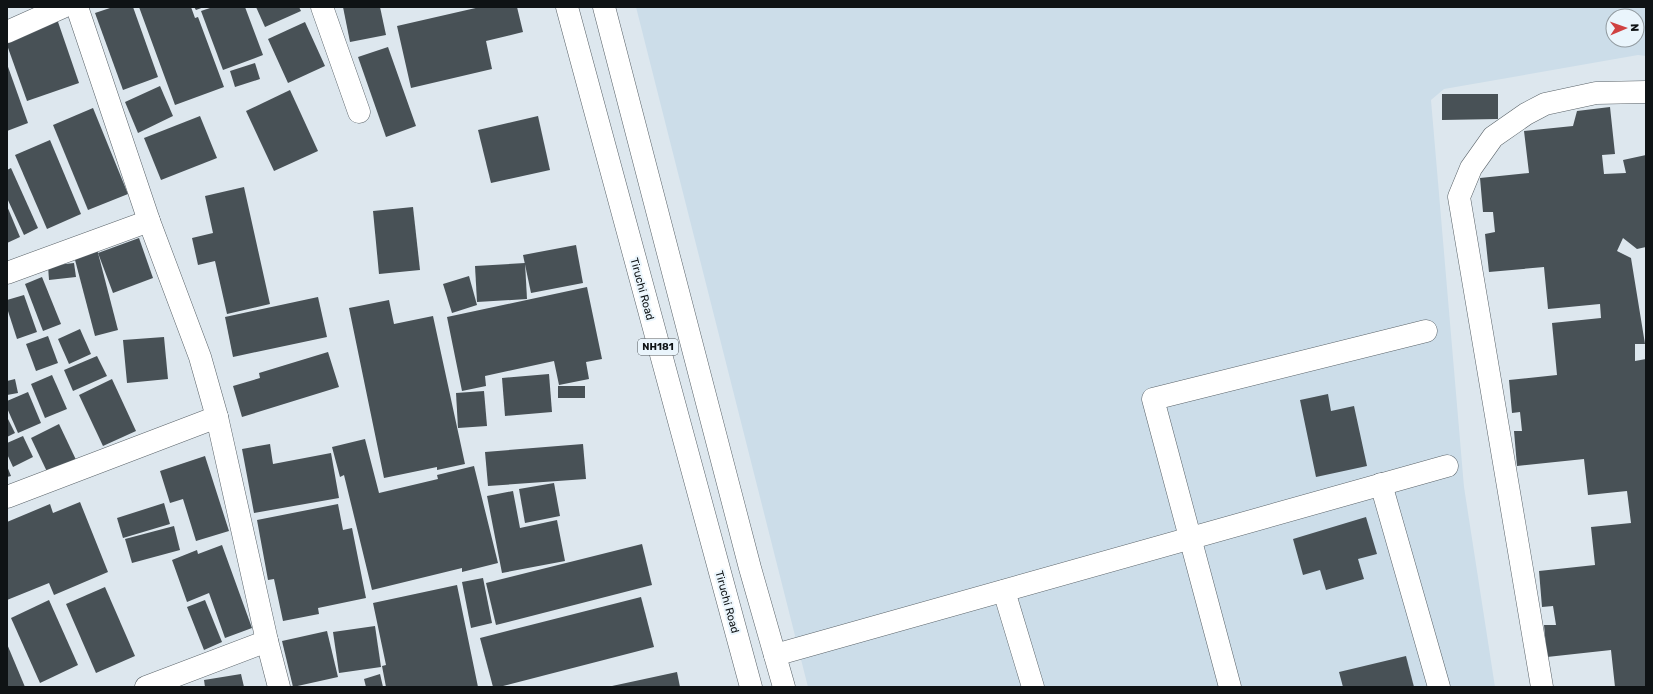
<svg xmlns="http://www.w3.org/2000/svg" width="1653" height="694" font-family="Rubik,sans-serif">
	<style>
		.built { fill: #ccdde9; fill-rule: evenodd }
		.building { fill: #485156 }
		.lines { fill: none; stroke-linecap: round; stroke-linejoin: round }
		.minor-casing { stroke: #5a6369; stroke-width: 23 }
		.trunk-casing { stroke: #5a6369; stroke-width: 23 }
		.minor { stroke: #fff; stroke-width: 22 }
		.trunk { stroke: #fff; stroke-width: 22 }
		.labels { text-anchor: middle; dominant-baseline: central; stroke-width: 4; stroke-linejoin: round; paint-order: stroke }
		.shield { fill: #eaf5fc; stroke: #51575a; stroke-width: 1 }
		.shield-label { font-size: 10px; font-weight: bold; fill: #0f1315 }
		.street-label { font-size: 11px; fill: #0f1315; stroke: #eaf5fc }
	</style>
	<rect width="100%" height="100%" fill="#dde7ee"/>
	<path class="built" d="M 636,7 L 1646,7 L 1646,56 L 1638,55 L 1444,89 L 1431,100 L 1464,487 L 1495,687 L 808,687 ZM 1613,16 L 1637,16 L 1637,40 L 1613,40 Z"/>
	<g class="building">
		<polygon points="113,7 133,7 158,77 123,90 95,13"/>
		<polygon points="139,7 191,7 195,18 198,17 224,87 175,105"/>
		<polygon points="194,7 204,7 196,10"/>
		<polygon points="213,7 245,7 263,55 223,70 201,11"/>
		<polygon points="256,7 299,7 301,11 265,27"/>
		<polygon points="343,7 380,7 386,35 350,42"/>
		<polygon points="480,7 517,7 523,32 486,41 492,69 411,88 397,26"/>
		<polygon points="57,19 79,83 27,101 7,45 7,37"/>
		<polygon points="305,22 325,66 288,83 268,39"/>
		<polygon points="388,47 416,126 386,137 358,57"/>
		<polygon points="255,63 260,79 235,87 230,71"/>
		<polygon points="7,64 28,123 7,131"/>
		<polygon points="160,86 173,116 138,133 125,102"/>
		<polygon points="290,90 318,151 274,171 246,111"/>
		<polygon points="1442,94 1498,94 1498,119 1442,120"/>
		<polygon points="1610,107 1615,154 1602,155 1604,174 1626,173 1623,160 1646,155 1646,247 1637,249 1623,238 1617,251 1631,258 1645,344 1635,344 1635,361 1646,359 1646,687 1615,687 1611,650 1547,657 1544,625 1556,625 1553,606 1542,607 1539,571 1595,565 1591,527 1631,523 1627,491 1588,495 1584,459 1517,466 1514,431 1522,431 1520,412 1512,413 1509,380 1557,375 1552,323 1601,318 1600,304 1548,309 1544,267 1489,272 1485,234 1495,232 1493,212 1483,212 1480,178 1529,173 1524,131 1573,126 1577,111"/>
		<polygon points="93,108 128,194 88,210 53,125"/>
		<polygon points="200,116 217,158 161,180 144,138"/>
		<polygon points="538,116 550,170 491,183 478,130"/>
		<polygon points="50,140 81,214 47,229 15,155"/>
		<polygon points="11,168 38,228 24,235 7,198 7,170"/>
		<polygon points="244,187 270,304 227,314 215,261 198,265 192,238 213,233 205,196"/>
		<polygon points="7,206 20,237 7,243"/>
		<polygon points="413,207 420,270 379,274 373,211"/>
		<polygon points="139,238 153,278 113,293 98,253"/>
		<polygon points="576,245 583,283 531,293 523,255"/>
		<polygon points="97,249 118,330 95,336 74,256"/>
		<polygon points="74,263 76,277 49,280 48,266"/>
		<polygon points="525,263 527,299 477,302 475,266"/>
		<polygon points="469,276 477,305 452,313 443,284"/>
		<polygon points="42,277 61,324 43,331 25,284"/>
		<polygon points="587,287 602,359 586,362 589,379 559,385 554,361 485,376 486,386 462,391 447,317"/>
		<polygon points="24,295 37,332 17,339 7,308 7,300"/>
		<polygon points="318,297 327,337 233,357 225,317"/>
		<polygon points="389,300 394,324 433,316 465,464 437,470 437,467 384,478 349,308"/>
		<polygon points="80,329 91,354 69,364 58,339"/>
		<polygon points="48,336 58,363 36,371 26,344"/>
		<polygon points="164,337 168,379 127,383 123,340"/>
		<polygon points="328,352 339,387 242,417 233,386 260,378 259,373"/>
		<polygon points="97,356 107,376 73,391 64,370"/>
		<polygon points="549,374 552,412 505,416 502,378"/>
		<polygon points="52,375 67,409 45,418 31,384"/>
		<polygon points="15,379 18,393 7,395 7,381"/>
		<polygon points="112,379 136,431 103,446 79,395"/>
		<rect x="558" y="386" width="27" height="12"/>
		<polygon points="484,391 487,426 458,428 456,393"/>
		<polygon points="28,392 41,423 18,433 7,408 7,401"/>
		<polygon points="1328,394 1331,411 1354,406 1367,466 1316,477 1300,400"/>
		<polygon points="7,417 15,433 7,437"/>
		<polygon points="59,424 78,464 50,478 31,438"/>
		<polygon points="23,436 33,457 13,467 7,454 7,443"/>
		<polygon points="365,439 379,493 438,479 437,475 474,466 498,563 462,572 462,568 372,590 344,475 340,477 332,447"/>
		<polygon points="270,444 273,464 331,453 339,498 254,513 242,449"/>
		<polygon points="583,444 586,479 488,486 485,452"/>
		<polygon points="205,456 229,531 196,541 183,499 170,503 160,471"/>
		<polygon points="7,466 11,476 7,477"/>
		<polygon points="554,483 560,516 525,523 519,489"/>
		<polygon points="513,491 520,528 557,520 565,561 502,573 487,496"/>
		<polygon points="80,502 108,572 54,595 49,583 7,600 7,522 50,504 53,513"/>
		<polygon points="164,503 170,524 123,538 117,518"/>
		<polygon points="338,504 343,530 352,528 366,598 318,608 319,614 283,621 274,579 268,580 257,520"/>
		<polygon points="1366,517 1377,554 1358,559 1364,579 1326,590 1320,570 1303,575 1293,539"/>
		<polygon points="174,526 180,550 132,563 125,539"/>
		<polygon points="642,544 652,585 496,625 486,583"/>
		<polygon points="222,545 252,628 225,638 209,593 187,602 172,560 197,550 198,554"/>
		<polygon points="483,578 492,623 471,628 462,582"/>
		<polygon points="457,585 478,687 386,687 382,666 386,665 373,603"/>
		<polygon points="105,587 135,656 96,673 66,604"/>
		<polygon points="641,597 654,647 499,687 493,687 480,638"/>
		<polygon points="49,600 78,665 40,683 11,618"/>
		<polygon points="205,600 222,642 204,650 187,607"/>
		<polygon points="375,626 381,667 339,673 333,632"/>
		<polygon points="327,631 338,677 293,687 282,641"/>
		<polygon points="7,644 25,687 7,687"/>
		<polygon points="1406,656 1414,687 1343,687 1339,672"/>
		<polygon points="677,672 680,687 613,687 612,686"/>
		<polygon points="241,674 244,687 205,687 204,680"/>
		<polygon points="380,674 383,687 366,687 364,679"/>
	</g>
	<g class="lines">
		<defs>
			<g id="minor">
				<polyline points="77,7 149,221 200,357 217,417 267,641 279,687"/>
				<polyline points="322,7 359,112"/>
				<polyline points="7,32 63,7"/>
				<polyline points="7,273 149,221"/>
				<polyline points="1381,484 1439,687"/>
				<polyline points="7,497 217,417"/>
				<polyline points="1004,591 1033,687"/>
				<polyline points="775,655 1447,466"/>
				<polyline points="146,687 267,641"/>
				<polyline points="1230,687 1153,399 1426,331"/>
				<polyline points="1542,687 1459,197 1471,168 1493,137 1526,114 1545,104 1596,93 1646,92"/>
			</g>
			<g id="trunk">
				<polyline points="567,7 751,687"/>
				<polyline points="604,7 750,568 784,687"/>
			</g>
		</defs>
		<use href="#minor" class="minor-casing"/>
		<use href="#trunk" class="trunk-casing"/>
		<use href="#minor" class="minor"/>
		<use href="#trunk" class="trunk"/>
	</g>
	<g class="labels">
		<rect class="shield" x="638" y="339" width="40" height="16" rx="3"/>
		<g class="shield-label">
			<text x="658" y="347">NH181</text>
		</g>
		<g class="street-label">
			<text transform="translate(642 289) rotate(75)">Tiruchi Road</text>
			<text transform="translate(727 602) rotate(75)">Tiruchi Road</text>
		</g>
	</g>
	<rect width="1653" height="694" fill="none" stroke="#0f1315" stroke-width="16"/>
	<g transform="translate(1625 28) rotate(88)"><circle r="19" fill="#eaf5fc" stroke="#929ba0"/>
	<path d="M0-3L7 15L0 10L-7 15Z" fill="#d04141"/>
	<text y="-6" font-size="11" font-weight="bold" text-anchor="middle" fill="#0f1315">N</text>
	</g>
</svg>
